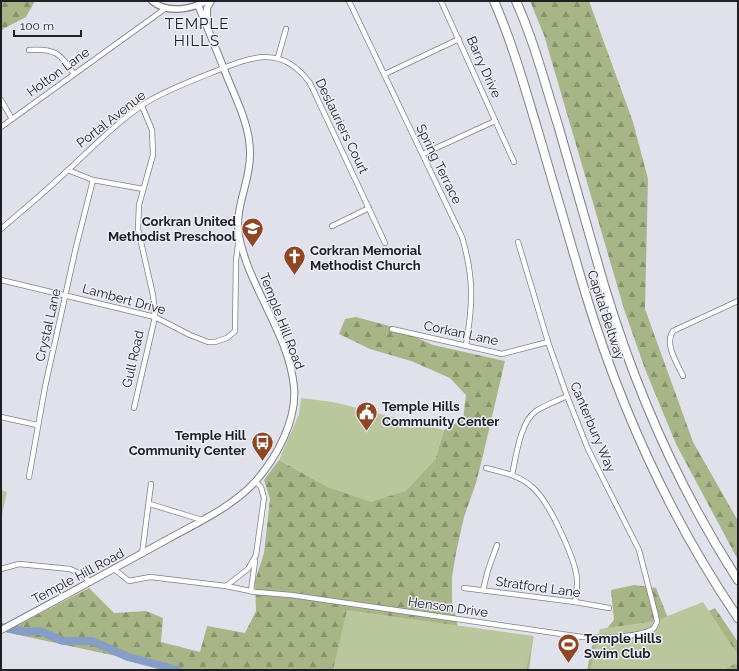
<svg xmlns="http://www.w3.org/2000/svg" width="739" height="671" font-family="Raleway,sans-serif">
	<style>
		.forest { fill: url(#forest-firs) }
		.park { fill: #bac79c }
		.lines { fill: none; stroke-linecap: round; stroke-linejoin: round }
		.river { stroke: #869dc6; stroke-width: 8 }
		.minor-casing { stroke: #80808a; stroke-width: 6 }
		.tertiary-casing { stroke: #80808a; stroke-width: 8 }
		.secondary-casing { stroke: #80808a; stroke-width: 8 }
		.motorway-casing { stroke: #80808a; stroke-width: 10 }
		.minor { stroke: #fff; stroke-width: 4.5 }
		.tertiary { stroke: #fff; stroke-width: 5.5 }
		.secondary { stroke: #fff; stroke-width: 6 }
		.motorway { stroke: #fff; stroke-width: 8 }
		.labels { text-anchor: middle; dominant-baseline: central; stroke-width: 3; stroke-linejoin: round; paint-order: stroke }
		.street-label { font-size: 13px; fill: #202024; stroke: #eeeef9 }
		.poi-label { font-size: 13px; font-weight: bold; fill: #202024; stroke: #eeeef9; text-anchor: start }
		.quarter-label { font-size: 15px; letter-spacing: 1px; fill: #202024; stroke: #eeeef9 }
	</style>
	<defs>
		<pattern id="forest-firs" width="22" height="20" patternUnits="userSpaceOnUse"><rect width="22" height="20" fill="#a8b586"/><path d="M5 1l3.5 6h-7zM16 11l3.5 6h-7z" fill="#88936d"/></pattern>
	</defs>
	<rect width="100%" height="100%" fill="#e1e1ec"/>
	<g class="forest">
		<polygon points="1,1 35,1 26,17 3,29 1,33"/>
		<polygon points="530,1 589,1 633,122 648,179 645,309 693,442 738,521 738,560 676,444 645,369 624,309 544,35"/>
		<polygon points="356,317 393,327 433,345 505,361 484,451 476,483 464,517 456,553 452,577 452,603 458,627 533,638 529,670 181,670 5,632 89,588 114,613 146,611 163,618 161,642 200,652 207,626 245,633 256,611 255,581 264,553 270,499 264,480 279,460 330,488 435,460 444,430 463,419 466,395 450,378 411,361 370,349 339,334 345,319"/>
		<polygon points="634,585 656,588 672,628 715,608 738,642 738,670 587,670 592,646 614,620 611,590"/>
	</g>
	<g class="park">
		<polygon points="301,398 333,402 444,430 435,460 406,491 371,502 330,488 279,460 299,414"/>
		<polygon points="1,490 7,492 1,519"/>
		<polygon points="703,602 738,655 738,662 724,670 590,670 600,629 655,621"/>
		<polygon points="347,610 534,636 526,670 333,670"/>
	</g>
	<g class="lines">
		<polyline class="river" points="1,627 26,632 40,631 63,641 92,641 128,657 178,670"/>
		<defs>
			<g id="minor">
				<path d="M 349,1 L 462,237 C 474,278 473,304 466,345"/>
				<polyline points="441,1 514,162"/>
				<path d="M 29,50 C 55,48 60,53 74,74"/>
				<polyline points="278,57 286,29"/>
				<polyline points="385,74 459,39"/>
				<polyline points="1,100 12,119"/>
				<polyline points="1,127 166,8"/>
				<polyline points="423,154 495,121"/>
				<polyline points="68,170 93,180 143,189"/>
				<polyline points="332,226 369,208"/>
				<path d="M 1,229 C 23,210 46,191 67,171 C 93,147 118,121 147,102 C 169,89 193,80 216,71 C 254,56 282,45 310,83 L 385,243"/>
				<polyline points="1,280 155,317 190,335 208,342 215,342 227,338 235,331 236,260 239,238"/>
				<polyline points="392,329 502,354 548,342"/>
				<path d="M 683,376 C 677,363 664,344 673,331 L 738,301"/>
				<polyline points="134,408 155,317 153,295 138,229 139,205 153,155 152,130 142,106"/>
				<polyline points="1,417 37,425"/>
				<path d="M 486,468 C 502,472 518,475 531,486 C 548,499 571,551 576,572 C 578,582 577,592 575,602"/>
				<path d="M 512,475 C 516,457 520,422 536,411 C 545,405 557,401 567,396"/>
				<polyline points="29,477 45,387 76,247 93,180"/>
				<polyline points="150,504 202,520"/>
				<polyline points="142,554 151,484"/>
				<polyline points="1,569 19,564 70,569 83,575 90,582"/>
				<polyline points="114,569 129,581 150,577 226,586 248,569 256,555 264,498 261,487 255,481"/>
				<path d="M 226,586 L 255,592 L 291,595 L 582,637 C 598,638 641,638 654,628 L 657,622 L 656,616 L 639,550 L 588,449 L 567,396 L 548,342 L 518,242"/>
				<polyline points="464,588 575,602 609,608"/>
				<polyline points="483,590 488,570 497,545"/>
				<polyline points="251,591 255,561"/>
			</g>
			<path id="tertiary" d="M 152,1 C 165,12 183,10 198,5"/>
			<g id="secondary">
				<polyline points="207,20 207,8 211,1"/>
				<path d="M 1,630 C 57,600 112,570 168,539 C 197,523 232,507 255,482 C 277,457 297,420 294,387 C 289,334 249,288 239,236 C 234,206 251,181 250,153 C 250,123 234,96 224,69 C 215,47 207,26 198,5 L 206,1"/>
			</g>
			<g id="motorway">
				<path d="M 494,1 C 512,42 524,85 537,128 C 553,182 569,237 585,292 C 620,407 670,518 738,618"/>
				<path d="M 516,1 C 534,41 545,84 558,125 C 573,179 589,232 604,285 C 635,388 679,489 738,580"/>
			</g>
		</defs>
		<use href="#minor" class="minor-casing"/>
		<use href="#tertiary" class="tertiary-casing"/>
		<use href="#secondary" class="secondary-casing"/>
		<use href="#motorway" class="motorway-casing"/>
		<use href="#minor" class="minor"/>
		<use href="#tertiary" class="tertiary"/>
		<use href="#secondary" class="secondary"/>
		<use href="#motorway" class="motorway"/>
	</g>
	<defs>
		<symbol id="school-pin" viewBox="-11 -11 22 30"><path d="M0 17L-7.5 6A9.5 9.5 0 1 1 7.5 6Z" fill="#8e4623" stroke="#eeeef9"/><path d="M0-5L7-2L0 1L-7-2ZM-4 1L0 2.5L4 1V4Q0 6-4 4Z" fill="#fff"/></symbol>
		<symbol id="church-pin" viewBox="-11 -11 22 30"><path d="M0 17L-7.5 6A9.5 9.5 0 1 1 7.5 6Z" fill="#8e4623" stroke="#eeeef9"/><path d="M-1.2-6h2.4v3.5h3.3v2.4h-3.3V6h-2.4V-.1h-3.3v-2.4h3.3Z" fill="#fff"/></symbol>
		<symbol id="civic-pin" viewBox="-11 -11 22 30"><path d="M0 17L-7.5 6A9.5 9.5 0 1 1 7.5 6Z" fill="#8e4623" stroke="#eeeef9"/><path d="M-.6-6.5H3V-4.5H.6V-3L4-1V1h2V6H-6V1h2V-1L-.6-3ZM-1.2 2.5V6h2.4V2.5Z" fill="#fff"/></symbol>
		<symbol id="bus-pin" viewBox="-11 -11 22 30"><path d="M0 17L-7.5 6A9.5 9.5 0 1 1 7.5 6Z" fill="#8e4623" stroke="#eeeef9"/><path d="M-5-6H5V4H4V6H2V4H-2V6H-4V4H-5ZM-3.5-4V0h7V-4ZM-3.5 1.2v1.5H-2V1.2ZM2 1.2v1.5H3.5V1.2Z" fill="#fff"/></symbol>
		<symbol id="stadium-pin" viewBox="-11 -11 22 30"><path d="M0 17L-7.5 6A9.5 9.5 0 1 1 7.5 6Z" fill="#8e4623" stroke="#eeeef9"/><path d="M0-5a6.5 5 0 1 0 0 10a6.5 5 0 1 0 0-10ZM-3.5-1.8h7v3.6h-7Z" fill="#fff"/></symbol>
	</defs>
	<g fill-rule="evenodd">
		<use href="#school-pin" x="240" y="216" width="25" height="34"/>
		<use href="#church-pin" x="282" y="244" width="25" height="34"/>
		<use href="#civic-pin" x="354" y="400" width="25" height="34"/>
		<use href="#bus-pin" x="250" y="430" width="25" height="34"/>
		<use href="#stadium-pin" x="556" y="632" width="25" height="34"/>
	</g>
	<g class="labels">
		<g class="street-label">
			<text transform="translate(484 67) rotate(66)">Barry Drive</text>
			<text transform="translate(58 72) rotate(-36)">Holton Lane</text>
			<text transform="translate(111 119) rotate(-38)">Portal Avenue</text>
			<text transform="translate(342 126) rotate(64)">Deslauriers Court</text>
			<text transform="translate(439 164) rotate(64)">Spring Terrace</text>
			<text transform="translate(124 299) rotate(15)">Lambert Drive</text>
			<text transform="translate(606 315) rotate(72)">Capital Beltway</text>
			<text transform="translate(282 321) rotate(69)">Temple Hill Road</text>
			<text transform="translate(48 325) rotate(-77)">Crystal Lane</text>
			<text transform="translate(461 333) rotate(12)">Corkan Lane</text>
			<text transform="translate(133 359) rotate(-77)">Gull Road</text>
			<text transform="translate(593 427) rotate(67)">Canterbury Way</text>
			<text transform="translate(78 576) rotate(-28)">Temple Hill Road</text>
			<text transform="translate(538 587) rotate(8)">Stratford Lane</text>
			<text transform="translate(448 607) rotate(8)">Henson Drive</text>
		</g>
		<g class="poi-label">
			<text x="236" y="221" text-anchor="end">Corkran United<tspan x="236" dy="15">Methodist Preschool</tspan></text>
			<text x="310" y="250">Corkran Memorial<tspan x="310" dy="15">Methodist Church</tspan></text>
			<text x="382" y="406">Temple Hills<tspan x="382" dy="15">Community Center</tspan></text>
			<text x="246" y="435" text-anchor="end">Temple Hill<tspan x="246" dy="15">Community Center</tspan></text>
			<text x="584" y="638">Temple Hills<tspan x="584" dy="15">Swim Club</tspan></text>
		</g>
		<g class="quarter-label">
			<text x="197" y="24">TEMPLE<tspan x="197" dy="17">HILLS</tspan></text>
		</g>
	</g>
	<rect width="739" height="671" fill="none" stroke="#202024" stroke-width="4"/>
	<path d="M14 30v6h67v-6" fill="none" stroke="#202024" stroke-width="2"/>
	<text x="20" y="30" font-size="12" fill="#202024" stroke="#eeeef9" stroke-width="3" paint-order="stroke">100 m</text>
</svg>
